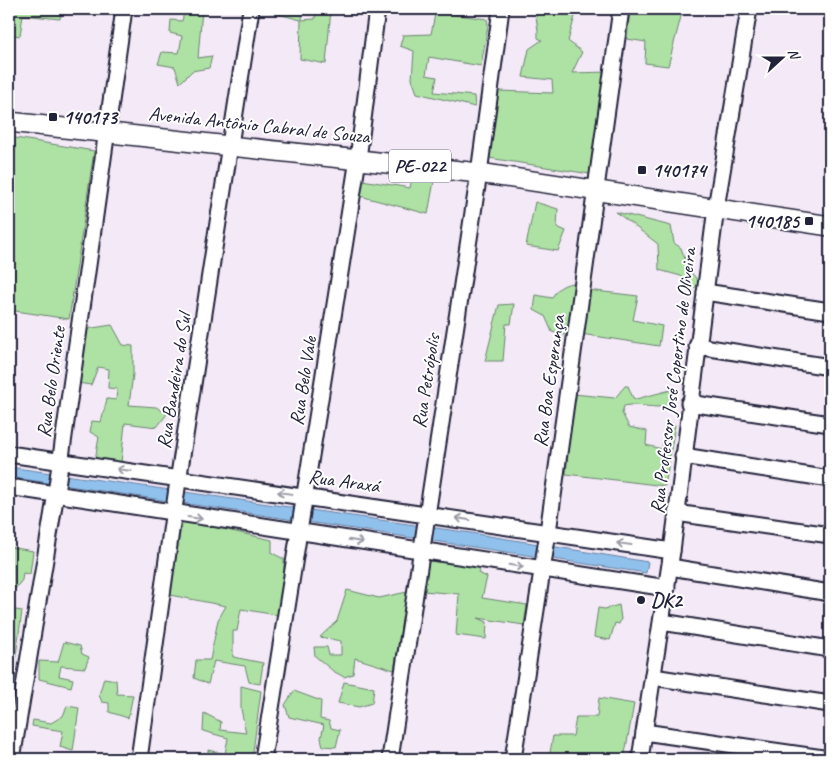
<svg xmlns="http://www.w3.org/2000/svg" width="839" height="768" font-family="Caveat,sans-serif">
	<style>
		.green { fill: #aee2a4; stroke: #688270 }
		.water { fill: #90c1ec; stroke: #6481a5 }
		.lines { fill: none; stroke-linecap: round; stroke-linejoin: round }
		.minor-casing { stroke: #22223b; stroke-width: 19 }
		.major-casing { stroke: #22223b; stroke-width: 22 }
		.minor { stroke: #fff; stroke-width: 15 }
		.major { stroke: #fff; stroke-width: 19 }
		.oneway { stroke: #9c9ca7 }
		.poi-dot { fill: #22223b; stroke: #fff; stroke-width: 2 }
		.labels { text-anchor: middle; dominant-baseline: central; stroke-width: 4; stroke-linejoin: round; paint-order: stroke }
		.shield { fill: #fff; stroke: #646476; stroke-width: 1 }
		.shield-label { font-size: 19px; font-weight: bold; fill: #22223b }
		.poi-label { font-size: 20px; font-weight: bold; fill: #22223b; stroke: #fff; text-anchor: start }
		.street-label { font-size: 20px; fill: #22223b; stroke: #fff }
	</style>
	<rect width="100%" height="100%" fill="#f4e9f6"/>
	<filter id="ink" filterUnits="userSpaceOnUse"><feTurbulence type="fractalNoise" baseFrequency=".02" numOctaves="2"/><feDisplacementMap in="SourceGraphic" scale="10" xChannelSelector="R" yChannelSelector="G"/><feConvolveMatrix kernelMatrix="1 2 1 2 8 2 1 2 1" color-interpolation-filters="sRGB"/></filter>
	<g filter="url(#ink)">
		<g class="green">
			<polygon points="12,9 62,9 60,19 23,15 20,36 9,34"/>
			<polygon points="185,9 202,9 198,58 212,56 209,68 192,71 180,83 175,67 158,64 162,52 179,53 182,36 170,33 171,20 182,21"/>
			<polygon points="259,9 303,9 302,20 315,19 316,9 331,9 326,64 300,59 301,20"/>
			<polygon points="436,9 452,9 452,14 487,19 488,25 481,66 429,57 426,75 437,77 434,92 474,96 475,107 417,93 412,79 414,51 400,46 403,35 431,34"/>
			<path d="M 536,9 L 577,9 L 568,41 L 582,52 L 572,73 L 609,72 L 590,174 L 489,158 L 498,91 L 553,93 L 552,80 L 523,77 L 529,49 L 542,40 L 538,38 C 539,27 535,20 536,9 Z"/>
			<polygon points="630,9 683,9 668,66 645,63 646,42 627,39"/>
			<polygon points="9,137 94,151 69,319 9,310"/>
			<polygon points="412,178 434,181 428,214 360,196 362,180 410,188"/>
			<polygon points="535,202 558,209 557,227 566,231 558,251 526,246"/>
			<polygon points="616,212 671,226 674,243 681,248 689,270 700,283 694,288 681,276 659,270 658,244"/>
			<path d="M 577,282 L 569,336 L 552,332 L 545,316 L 534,310 L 536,295 L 552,298 C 557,287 565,284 577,282 Z"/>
			<polygon points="587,290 638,296 633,320 662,326 659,346 581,334"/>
			<polygon points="514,304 511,324 506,324 503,361 485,361 499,305"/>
			<polygon points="112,325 123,345 133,346 133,374 129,405 156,407 167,414 157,427 125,423 121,463 95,460 99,437 90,432 92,421 101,422 107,399 116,400 117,389 108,388 109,369 98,367 91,385 77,383 86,329"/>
			<path d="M 625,386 L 628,386 L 633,398 L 636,399 L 671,390 L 672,403 C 659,412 639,402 624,406 L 622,413 L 629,427 L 647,431 L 646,445 L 662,449 L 666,421 L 675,425 L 665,486 L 566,474 L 573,394 L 615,398 Z"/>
			<polygon points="182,520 272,540 272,553 284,559 284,573 277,615 241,609 237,631 233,631 233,657 263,663 260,684 249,682 245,666 214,661 208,684 194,678 196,660 210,660 218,620 226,606 170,595"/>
			<polygon points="9,547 33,551 30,574 23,573 22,580 15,589 9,588 12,570 9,569"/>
			<polygon points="429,561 481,567 478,573 487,577 482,598 527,605 524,625 478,618 487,622 486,639 456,635 459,594 423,591"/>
			<polygon points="347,590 379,598 407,592 394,670 355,658 353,674 344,677 333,671 315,656 314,647 327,647 329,655 341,655 341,641 320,637 337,621"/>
			<polygon points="619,605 621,619 619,624 615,623 610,640 594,637 598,608 605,609"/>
			<polygon points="9,609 22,611 11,694 9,694"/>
			<polygon points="64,642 80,646 82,654 89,657 85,668 61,666 59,676 73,679 71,687 39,679 39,661 58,662"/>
			<polygon points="104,678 116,680 117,694 133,695 128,718 109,712 109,703 102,702 99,695"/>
			<polygon points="344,682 374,688 372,703 359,707 338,703"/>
			<polygon points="241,686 261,691 252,759 208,759 208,750 225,754 228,738 203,731 204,713 221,722 220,730 246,733 241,709"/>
			<polygon points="294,691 321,701 320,719 329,721 331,728 340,730 336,747 323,746 321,738 324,725 289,717 285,705"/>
			<polygon points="599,698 634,704 624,759 549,758 553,736 573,736 576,717 597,717"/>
			<polygon points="67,706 79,708 73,751 60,747 63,731 32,726 33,720 51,723 63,716"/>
		</g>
		<polygon class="water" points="9,467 471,533 648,562 646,573 9,477"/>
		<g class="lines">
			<defs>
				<g id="minor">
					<polyline points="705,292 830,311"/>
					<polyline points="697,346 830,367"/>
					<polyline points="689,403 830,424"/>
					<polyline points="9,454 672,551"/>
					<polyline points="683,456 830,479"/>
					<polyline points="9,487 667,588"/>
					<polyline points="676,513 830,535"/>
					<polyline points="670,567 830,593"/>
					<polyline points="662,622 830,649"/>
					<polyline points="653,677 830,704"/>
					<polyline points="644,732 830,759"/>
					<polyline points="12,759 56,493 124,9"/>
					<polyline points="139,759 177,488 251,9"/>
					<polyline points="263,759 358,159 377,9"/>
					<polyline points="390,759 479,173 501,9"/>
					<polyline points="513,759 548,532 621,9"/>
					<polyline points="640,759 672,551 716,208 749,9"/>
				</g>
				<polyline id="major" points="9,122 479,173 830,226"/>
			</defs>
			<use href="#minor" class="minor-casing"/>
			<use href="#major" class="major-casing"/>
			<use href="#minor" class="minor"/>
			<use href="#major" class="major"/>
		</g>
		<defs><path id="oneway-shaft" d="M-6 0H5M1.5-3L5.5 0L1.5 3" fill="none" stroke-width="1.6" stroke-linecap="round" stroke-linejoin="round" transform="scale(1.25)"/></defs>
		<g class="oneway">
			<use href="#oneway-shaft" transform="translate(124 470) rotate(-172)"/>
			<use href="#oneway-shaft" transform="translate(285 493) rotate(-172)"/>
			<use href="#oneway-shaft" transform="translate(195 518) rotate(8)"/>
			<use href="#oneway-shaft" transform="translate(463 519) rotate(-171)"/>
			<use href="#oneway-shaft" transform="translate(356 541) rotate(9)"/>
			<use href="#oneway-shaft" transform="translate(624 544) rotate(-172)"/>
			<use href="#oneway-shaft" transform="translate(516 566) rotate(9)"/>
		</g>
	</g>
	<g class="poi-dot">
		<rect x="48" y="112" width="10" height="10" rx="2.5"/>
		<rect x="637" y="165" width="10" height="10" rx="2.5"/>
		<rect x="804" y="216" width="10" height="10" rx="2.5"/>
		<circle cx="641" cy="600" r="5"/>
	</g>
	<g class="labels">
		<rect class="shield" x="389" y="149.5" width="62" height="33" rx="4"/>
		<g class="shield-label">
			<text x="420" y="166">PE-022</text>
		</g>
		<g class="poi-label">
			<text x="63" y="117">140173</text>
			<text x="652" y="170">140174</text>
			<text x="799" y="221" text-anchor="end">140185</text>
			<text x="651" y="600">DK2</text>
		</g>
		<g class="street-label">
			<text transform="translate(259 125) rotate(6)">Avenida Antônio Cabral de Souza</text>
			<text transform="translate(174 381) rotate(-81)">Rua Bandeira do Sul</text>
			<text transform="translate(303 381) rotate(-81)">Rua Belo Vale</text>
			<text transform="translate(426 381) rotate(-81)">Rua Petrópolis</text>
			<text transform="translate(549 381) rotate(-82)">Rua Boa Esperança</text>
			<text transform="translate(673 381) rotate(-83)">Rua Professor José Copertino de Oliveira</text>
			<text transform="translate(51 382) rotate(-82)">Rua Belo Oriente</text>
			<text transform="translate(344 481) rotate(8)">Rua Araxá</text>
		</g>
	</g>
	<rect width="839" height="768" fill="none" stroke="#fff" stroke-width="30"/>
	<rect x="15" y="15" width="809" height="738" fill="none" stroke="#22223b" stroke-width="2" filter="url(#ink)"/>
	<g transform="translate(782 58) rotate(69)" stroke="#ffffff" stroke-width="4" paint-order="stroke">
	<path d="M0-4L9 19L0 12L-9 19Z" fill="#22223b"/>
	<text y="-8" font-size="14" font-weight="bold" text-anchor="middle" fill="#22223b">N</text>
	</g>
</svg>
